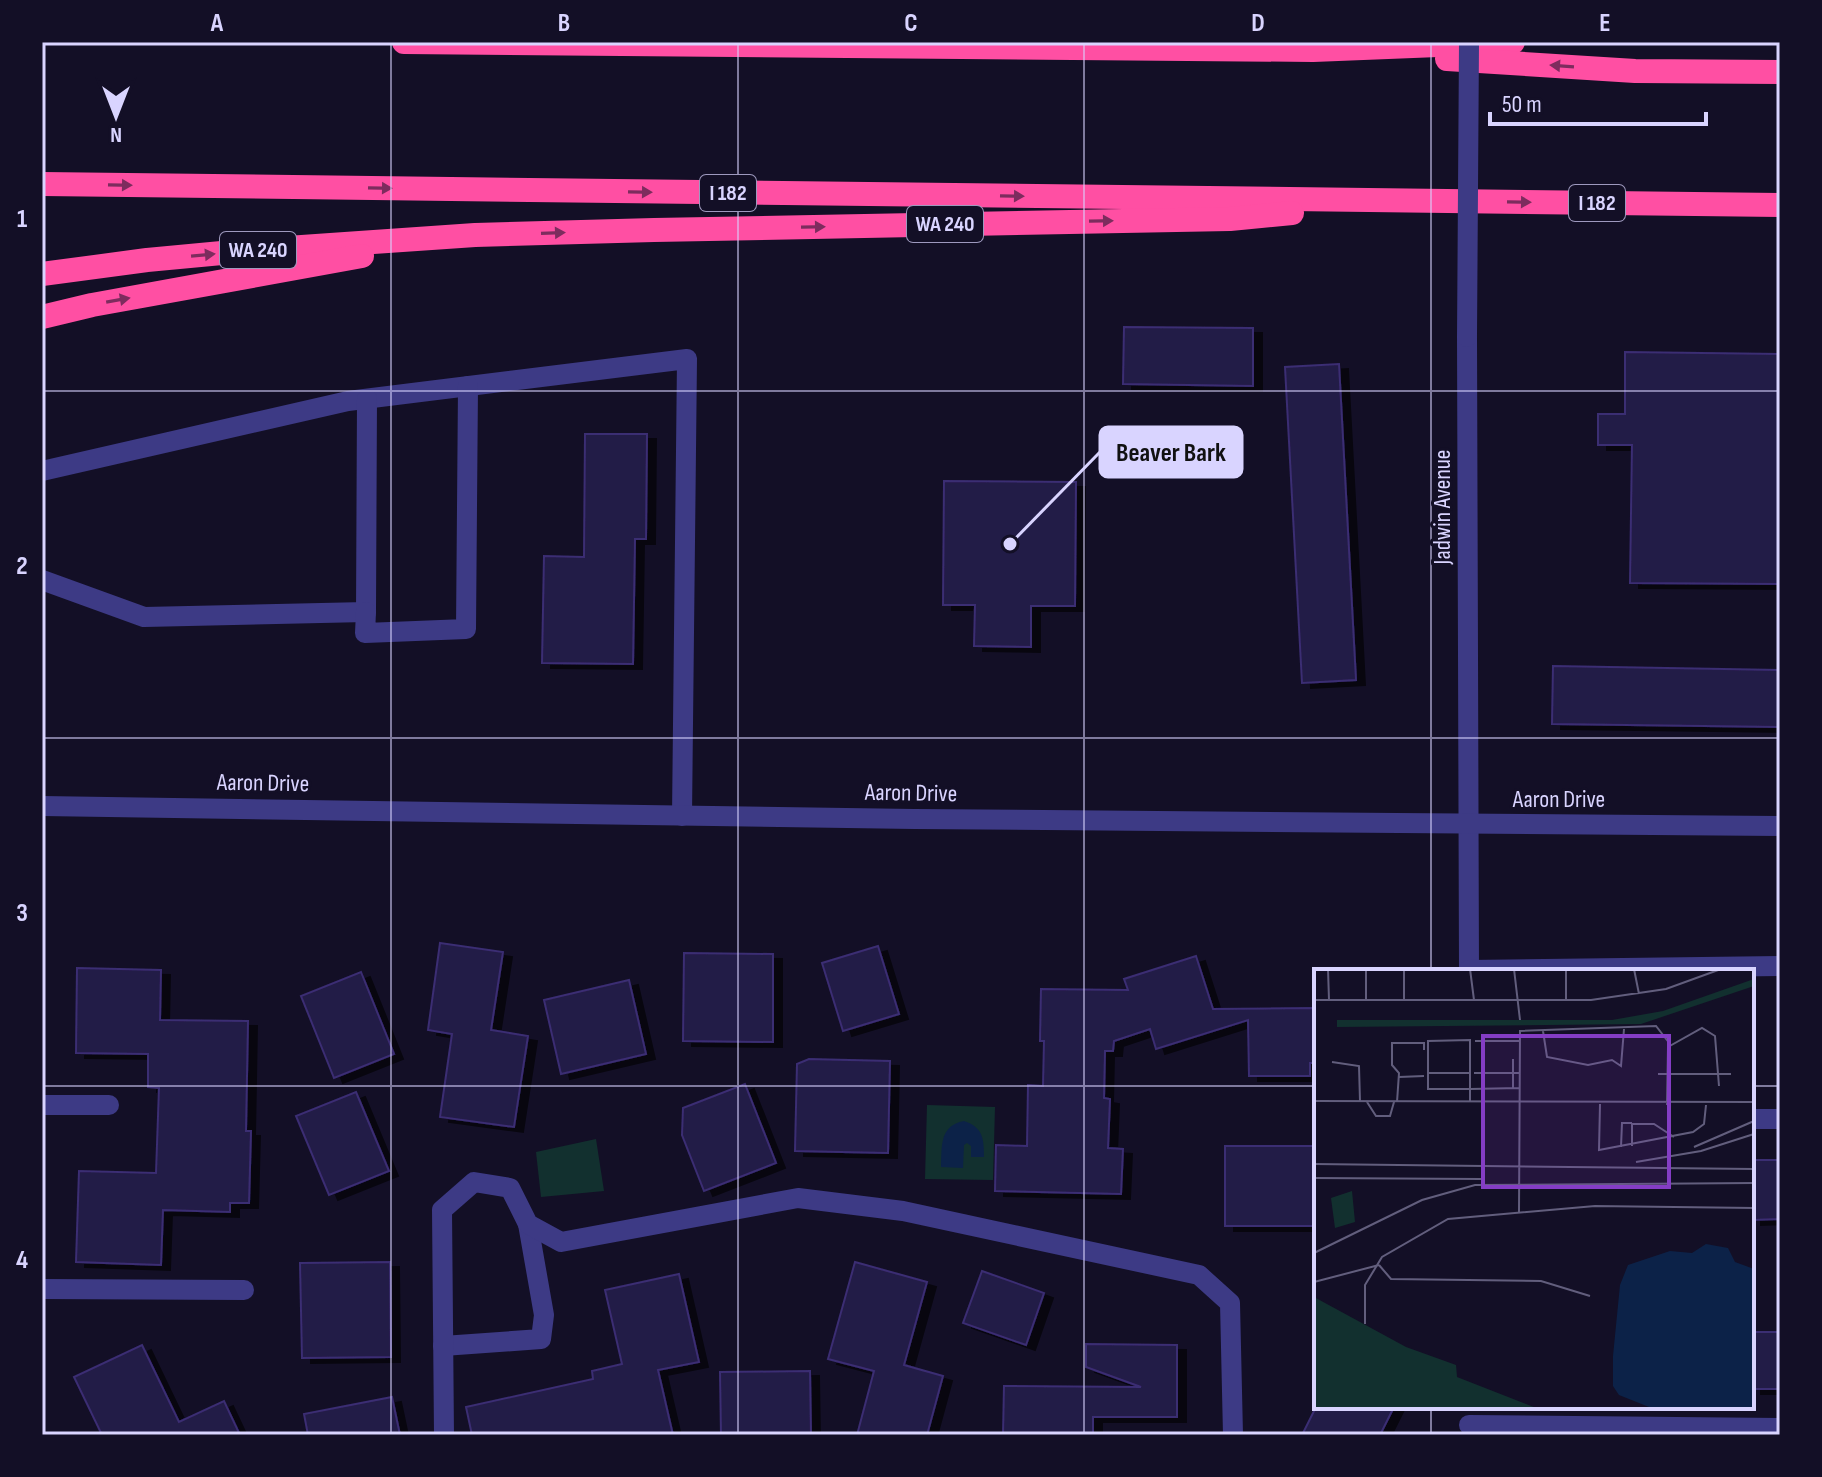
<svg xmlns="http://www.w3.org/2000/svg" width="1822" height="1477" font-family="'Sofia Sans Condensed',sans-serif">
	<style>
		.green { fill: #12302f }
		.water { fill: #0c2248 }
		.building { fill: #241b47; stroke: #3b2d73; stroke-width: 2; filter: url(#shadow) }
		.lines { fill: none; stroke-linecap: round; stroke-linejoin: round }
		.minor { stroke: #3d3a85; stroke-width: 20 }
		.highway { stroke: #ff4fa3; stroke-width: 24 }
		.minor-bridge { stroke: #3d3a85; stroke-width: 20 }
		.oneway { fill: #7d2c5e }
		.grid { fill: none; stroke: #d9d4ff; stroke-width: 2; stroke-opacity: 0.55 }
		.labels { text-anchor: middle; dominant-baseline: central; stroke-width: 6; stroke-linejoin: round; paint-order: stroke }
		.shield { fill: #130f26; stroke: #9e99be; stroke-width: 2 }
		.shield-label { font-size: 22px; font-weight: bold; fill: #d9d4ff }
		.street-label { font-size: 24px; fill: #d9d4ff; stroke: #130f26 }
		.inset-road { fill: none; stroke: #625e7d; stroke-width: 2 }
		.view { fill: #843dc5; fill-opacity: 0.15; stroke: #843dc5; stroke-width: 4 }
		.inset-edge { fill: none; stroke: #d9d4ff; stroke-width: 4 }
		.leader { fill: none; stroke: #d9d4ff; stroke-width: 3 }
		.callout-dot { fill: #d9d4ff; stroke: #130f26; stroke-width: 3 }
		.callout { fill: #d9d4ff; stroke: #d9d4ff; stroke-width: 3 }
		.callout-label { font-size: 26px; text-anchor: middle; font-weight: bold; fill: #111 }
		.neatline { fill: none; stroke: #d9d4ff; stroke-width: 3 }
		.grid-label { font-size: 26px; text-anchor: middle; font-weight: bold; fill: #d9d4ff }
	</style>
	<defs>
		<filter id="shadow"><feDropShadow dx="9" dy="5" stdDeviation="0" flood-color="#0009"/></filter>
	</defs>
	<rect width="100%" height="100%" fill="#130f26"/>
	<g class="green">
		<polygon points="927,1105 995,1107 993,1180 925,1179"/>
		<polygon points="596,1139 604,1191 541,1197 536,1152"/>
	</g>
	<path class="water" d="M 964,1121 C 983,1127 984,1139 984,1157 L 971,1157 L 971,1146 L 967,1143 L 964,1145 L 963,1168 L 941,1167 C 942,1146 939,1126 964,1121 Z"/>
	<g class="building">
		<polygon points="1124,327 1253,328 1253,386 1123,384"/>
		<polygon points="1625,352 1780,354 1780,584 1630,583 1632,445 1598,445 1598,414 1625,414"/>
		<polygon points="1339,364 1356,680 1302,683 1285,367"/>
		<polygon points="585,434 647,434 646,539 635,539 633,664 542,663 544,556 584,557"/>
		<polygon points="944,481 1076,482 1075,606 1031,606 1031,647 974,646 975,605 943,605"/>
		<polygon points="1553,666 1780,670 1780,727 1552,724"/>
		<polygon points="440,943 503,952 491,1030 528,1036 514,1127 440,1117 452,1034 428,1030"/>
		<polygon points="878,946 899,1014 843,1031 822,963"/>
		<polygon points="684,953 773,954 773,1042 683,1041"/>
		<polygon points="1196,956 1213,1009 1316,1008 1316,1063 1310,1063 1310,1076 1249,1076 1248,1020 1156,1049 1150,1029 1114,1041 1113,1051 1105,1051 1104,1098 1110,1099 1108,1148 1123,1149 1121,1194 995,1191 996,1145 1027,1146 1028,1085 1043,1086 1044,1041 1040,1041 1041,989 1128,990 1124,979"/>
		<polygon points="77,968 161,970 160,1020 248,1021 246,1131 251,1131 249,1203 230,1203 230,1212 163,1210 161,1265 76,1262 79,1171 156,1173 159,1088 148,1087 148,1054 76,1053"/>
		<polygon points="361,972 394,1054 334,1078 301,996"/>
		<polygon points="629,980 646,1054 561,1074 544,1000"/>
		<polygon points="809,1059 890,1061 888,1153 795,1151 797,1064"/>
		<polygon points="745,1084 776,1163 704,1191 682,1135 683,1108"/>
		<polygon points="356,1092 389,1171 329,1195 296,1116"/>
		<rect x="1225" y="1146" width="91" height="80"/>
		<polygon points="1752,1160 1780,1160 1780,1219 1752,1220"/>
		<polygon points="390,1262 391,1357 302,1358 300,1263"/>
		<polygon points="855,1262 927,1282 904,1365 943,1376 927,1435 857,1435 874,1371 828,1359"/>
		<polygon points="982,1271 1044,1293 1026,1345 963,1323"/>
		<polygon points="679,1274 699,1362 658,1370 673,1435 472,1435 466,1407 593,1379 592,1371 622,1364 605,1290"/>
		<rect x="1752" y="1332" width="28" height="57"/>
		<polygon points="1086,1344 1177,1345 1177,1417 1093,1417 1093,1435 1003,1435 1004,1386 1141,1387 1086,1367"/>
		<polygon points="142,1345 179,1422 224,1401 240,1435 102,1435 74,1377"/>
		<polygon points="810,1371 811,1435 721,1435 720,1372"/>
		<polygon points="392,1397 400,1435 308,1435 304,1414"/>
		<polygon points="1316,1407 1394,1407 1380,1435 1302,1435"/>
	</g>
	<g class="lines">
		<g class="minor">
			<polyline points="1467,337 1469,971"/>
			<polyline points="42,471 348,401 687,359 682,816"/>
			<polyline points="42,580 144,617 366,612 367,399"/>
			<polyline points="366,612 365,633 466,629 468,386"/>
			<polyline points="42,806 914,819 1780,826"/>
			<polyline points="1469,970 1780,966"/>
			<polyline points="42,1105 109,1105"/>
			<polyline points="1752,1119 1780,1119"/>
			<polyline points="42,1289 244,1290"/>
			<polyline points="443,1346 541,1339 544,1315 528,1224"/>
			<polyline points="1469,1425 1780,1428"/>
			<polyline points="444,1435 442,1210 474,1182 510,1188 528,1224 561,1242 798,1198 903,1211 1199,1275 1230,1303 1233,1435"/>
		</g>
		<g class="highway">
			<polyline points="404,42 1313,50 1513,42"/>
			<polyline points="1447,59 1635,71 1780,72"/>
			<polyline points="42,184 1780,205"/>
			<polyline points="42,274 147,260 243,251 475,235 654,230 1230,219 1292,213"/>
			<polyline points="42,317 92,305 362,256"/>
		</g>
		<polyline class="minor-bridge" points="1467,337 1469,42"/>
	</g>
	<defs><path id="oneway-solid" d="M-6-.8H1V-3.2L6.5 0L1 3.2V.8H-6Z" transform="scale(2)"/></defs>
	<g class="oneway">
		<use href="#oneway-solid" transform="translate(1562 66) rotate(-176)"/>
		<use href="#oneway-solid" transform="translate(120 185) rotate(1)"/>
		<use href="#oneway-solid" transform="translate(380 188) rotate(1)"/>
		<use href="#oneway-solid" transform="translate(640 192) rotate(1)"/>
		<use href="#oneway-solid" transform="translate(1012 196) rotate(1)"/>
		<use href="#oneway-solid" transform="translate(1519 202) rotate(1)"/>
		<use href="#oneway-solid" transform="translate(1101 221) rotate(-1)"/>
		<use href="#oneway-solid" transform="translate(813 227) rotate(-1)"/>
		<use href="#oneway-solid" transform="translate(553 233) rotate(-2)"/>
		<use href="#oneway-solid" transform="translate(203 255) rotate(-5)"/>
		<use href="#oneway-solid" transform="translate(118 300) rotate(-10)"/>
	</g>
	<path class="grid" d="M 391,42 L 391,1435M 738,42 L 738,1435M 1084,42 L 1084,1435M 1431,42 L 1431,971M 42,391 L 1780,391M 42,738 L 1780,738M 42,1086 L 1316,1086M 1752,1086 L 1780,1086M 1431,1407 L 1431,1435"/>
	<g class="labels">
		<g class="shield">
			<rect x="700" y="175" width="56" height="36" rx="6"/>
			<rect x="1569" y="185" width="56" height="36" rx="6"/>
			<rect x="907" y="206" width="76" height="36" rx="6"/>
			<rect x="220" y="232" width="76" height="36" rx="6"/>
		</g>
		<g class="shield-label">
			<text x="728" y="193">I 182</text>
			<text x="1597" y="203">I 182</text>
			<text x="945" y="224">WA 240</text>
			<text x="258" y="250">WA 240</text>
		</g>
		<g class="street-label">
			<text transform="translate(1442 507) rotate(-90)">Jadwin Avenue</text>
			<text transform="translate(263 783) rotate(1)">Aaron Drive</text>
			<text transform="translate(911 793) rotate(1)">Aaron Drive</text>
			<text x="1559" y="799">Aaron Drive</text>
		</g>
	</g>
	<g transform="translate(1314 969)">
		<rect width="440" height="440" fill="#130f26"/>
		<path d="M 440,10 L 440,17 L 327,55 L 23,58 L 23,51 L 298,51 L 349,42 ZM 38,222 L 41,253 L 21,259 L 17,229 ZM 0,328 L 92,378 L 142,396 L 143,408 L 225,440 L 0,440 Z" fill="#12302f"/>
		<path d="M 392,275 L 414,279 L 421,293 L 440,300 L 440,440 L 340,440 L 305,426 L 299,417 L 299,387 L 306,316 L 314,296 L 356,282 L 378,284 Z" fill="#0c2248"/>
		<path class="inset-road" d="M 14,0 L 15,31M 52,0 L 52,31M 90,0 L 90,31M 156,0 L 160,31M 200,0 L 206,51M 320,0 L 325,25M 0,31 L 277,31 L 352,20 L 407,0M 252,31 L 252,0M 229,62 L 233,88 L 274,96 L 298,91 L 307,97 L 310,60M 161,72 L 205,72M 440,81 L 440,127M 199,90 L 199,119M 18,93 L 45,97 L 46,132M 114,104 L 156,104M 160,104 L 205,104M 344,105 L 417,105M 85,108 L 110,107M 0,132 L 440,133M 53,133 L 62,147 L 76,147 L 80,133M 83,133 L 85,104 L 78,96 L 78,74 L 110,74 L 110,81M 156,133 L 156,71 L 114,72 L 114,120 L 156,120 L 205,119M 286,135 L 285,181 L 379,163 L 390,155 L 392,136M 353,136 L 354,78 L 388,59 L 401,67 L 405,117M 318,177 L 318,155 L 340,155 L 360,168M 307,178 L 308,154 L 318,154M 380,178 L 440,152M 322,193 L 387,182 L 440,165M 0,195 L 440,200M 0,209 L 167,210M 205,243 L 206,62 L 342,57 L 356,75M 0,284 L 108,231 L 161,216 L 440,214M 65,296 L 77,310 L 227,312 L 276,327M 0,313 L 65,296M 51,355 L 51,316 L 68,288 L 134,250 L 281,237 L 440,239"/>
		<path class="view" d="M 169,67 L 355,67 L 355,218 L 169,218 Z"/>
		<rect width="440" height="440" class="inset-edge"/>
	</g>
	<path class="leader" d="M1010 544L1100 452"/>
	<circle class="callout-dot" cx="1010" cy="544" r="8"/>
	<rect class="callout" x="1100" y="427" width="142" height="50" rx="8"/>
	<g class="callout-label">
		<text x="1171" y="461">Beaver Bark</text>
	</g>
	<rect width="1822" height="1477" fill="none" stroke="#130f26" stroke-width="88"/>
	<g transform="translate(116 116) rotate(180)" stroke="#130f26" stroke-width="6" paint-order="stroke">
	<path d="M0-6L14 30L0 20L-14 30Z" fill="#d9d4ff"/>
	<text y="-12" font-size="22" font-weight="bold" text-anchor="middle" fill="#d9d4ff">N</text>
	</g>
	<path d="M1490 112v12h216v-12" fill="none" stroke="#d9d4ff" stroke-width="4"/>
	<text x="1502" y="112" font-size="24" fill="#d9d4ff" stroke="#130f26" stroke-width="6" paint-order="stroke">50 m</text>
	<rect x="44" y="44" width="1734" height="1389" class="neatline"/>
	<g class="grid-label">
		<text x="217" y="31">A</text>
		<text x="564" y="31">B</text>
		<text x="911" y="31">C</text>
		<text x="1258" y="31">D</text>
		<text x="1605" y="31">E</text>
		<text x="22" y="227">1</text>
		<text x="22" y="574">2</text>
		<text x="22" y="921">3</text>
		<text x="22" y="1268">4</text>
	</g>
</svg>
